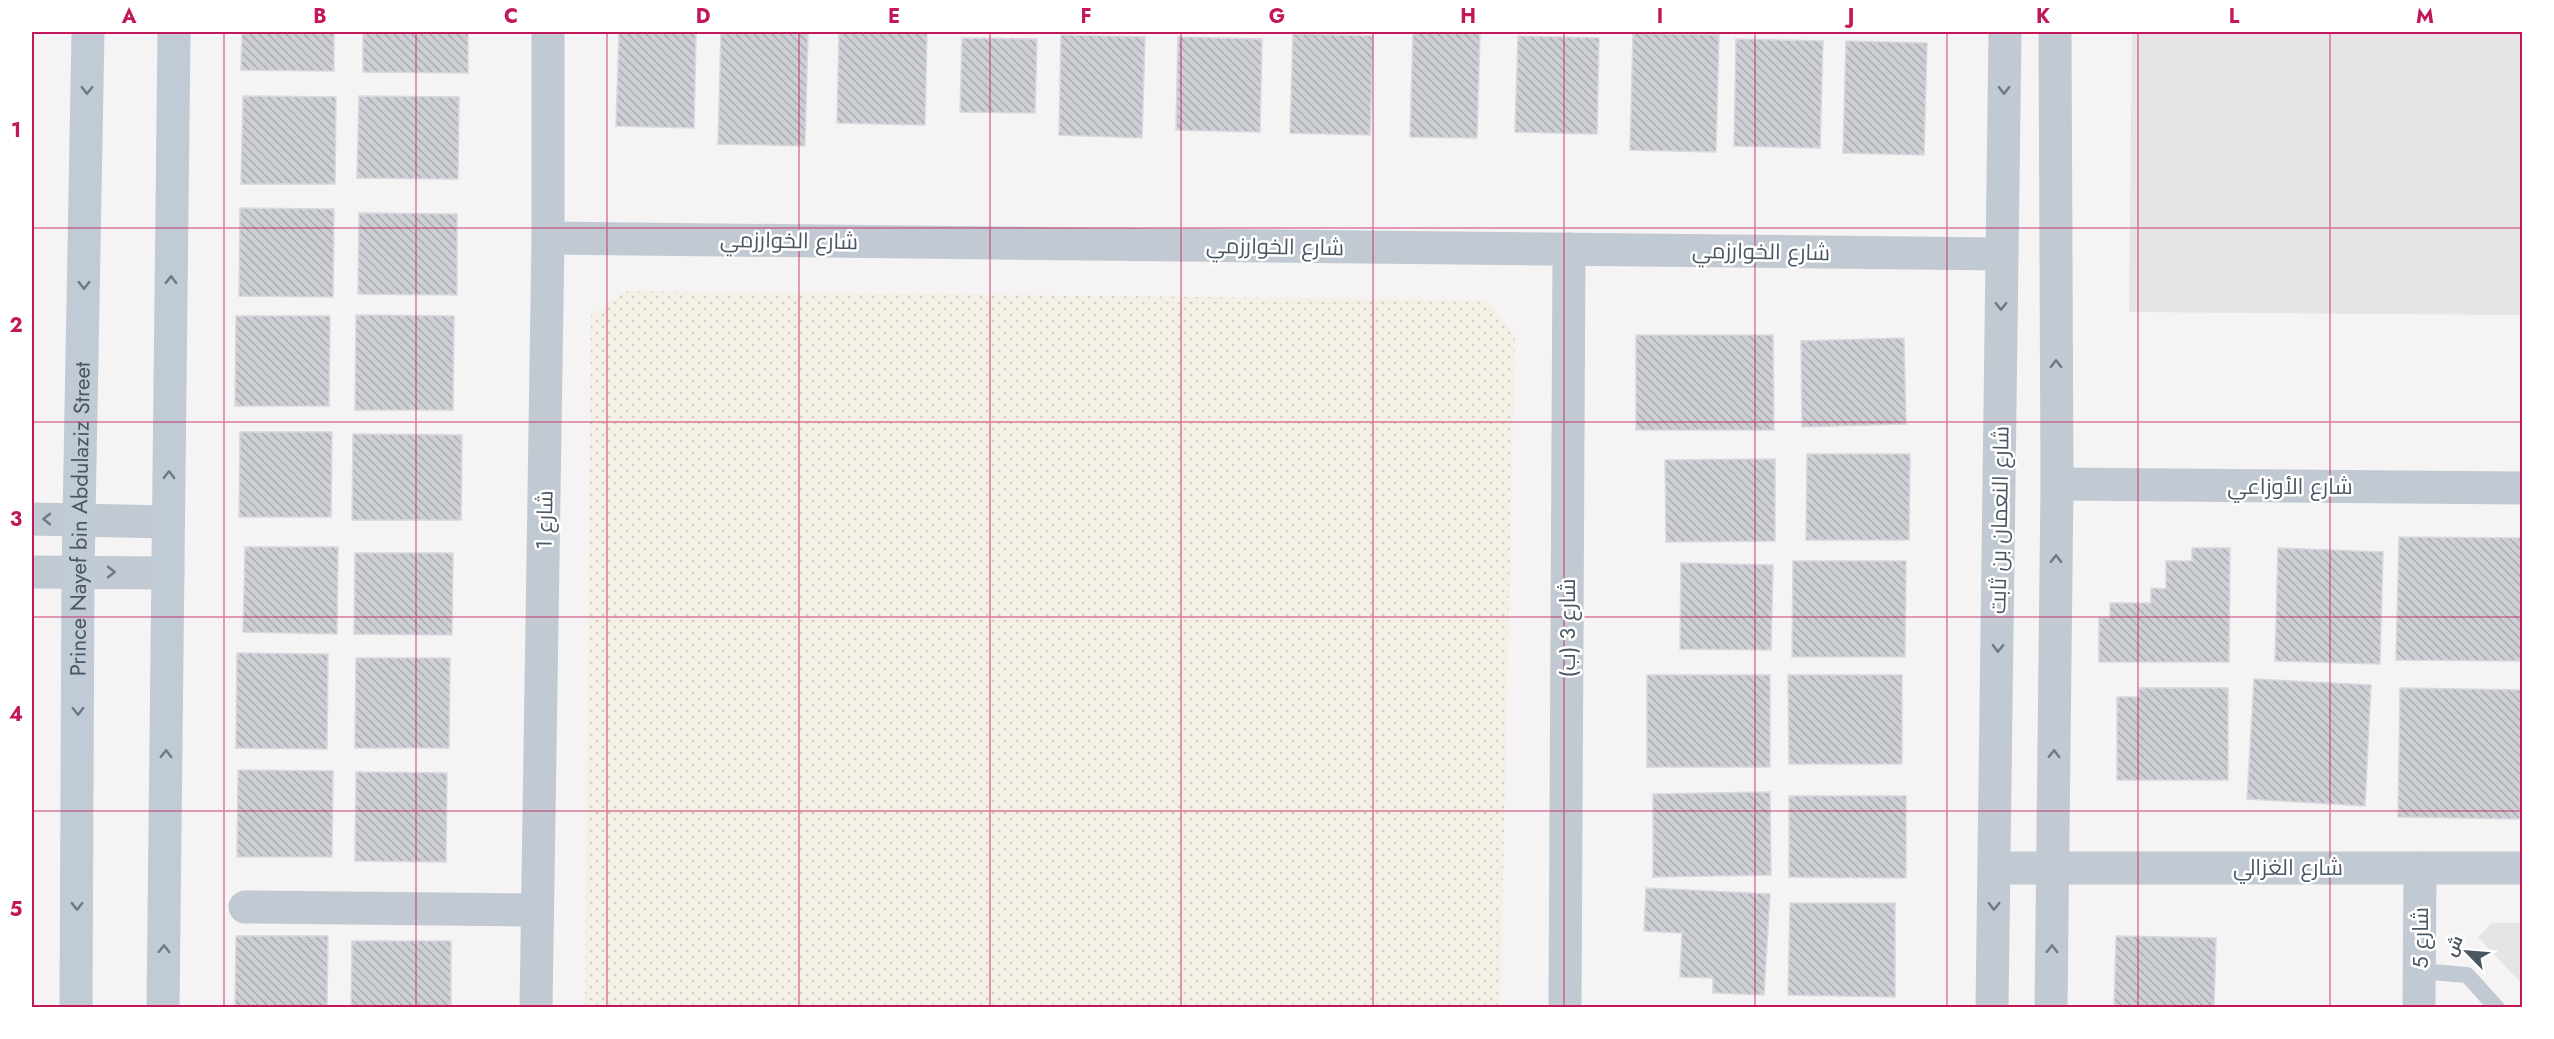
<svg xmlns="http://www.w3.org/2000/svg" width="2554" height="1039" font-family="Jost,Cairo,sans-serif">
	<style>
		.education { fill: #e6e4e5 }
		.sand { fill: url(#sand-dots) }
		.building { fill: url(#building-back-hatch); stroke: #d7d9de; stroke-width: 1.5 }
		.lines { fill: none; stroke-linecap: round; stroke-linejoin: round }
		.service { stroke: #c1cad2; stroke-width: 16 }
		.minor { stroke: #c1cad2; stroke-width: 33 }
		.secondary { stroke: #c1cbd6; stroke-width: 33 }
		.oneway { stroke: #6e7984 }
		.oneway2 { stroke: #6e7983 }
		.grid { fill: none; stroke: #c2185b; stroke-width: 1.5; stroke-opacity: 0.55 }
		.labels { text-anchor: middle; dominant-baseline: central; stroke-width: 5; stroke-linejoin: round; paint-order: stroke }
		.street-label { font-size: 22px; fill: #4a5661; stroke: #fff }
		.neatline { fill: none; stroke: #c2185b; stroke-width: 2 }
		.grid-label { font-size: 20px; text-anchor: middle; font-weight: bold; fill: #c2185b }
	</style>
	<defs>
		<pattern id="sand-dots" width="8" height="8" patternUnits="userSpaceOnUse" patternTransform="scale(1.5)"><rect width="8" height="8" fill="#f5f0e5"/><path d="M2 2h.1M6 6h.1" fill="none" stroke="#d4d0c7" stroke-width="1.8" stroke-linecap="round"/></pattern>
		<pattern id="building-back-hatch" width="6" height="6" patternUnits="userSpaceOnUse" patternTransform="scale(1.5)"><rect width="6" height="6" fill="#cdcfd5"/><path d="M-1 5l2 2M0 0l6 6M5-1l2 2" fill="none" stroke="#a8abb0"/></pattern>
	</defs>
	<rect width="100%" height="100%" fill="#f5f3f3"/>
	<g class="education">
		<polygon points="2132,32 2522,32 2522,315 2129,312"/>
		<polygon points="2492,923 2522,923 2522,984 2478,937"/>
	</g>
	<polygon class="sand" points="626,291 1487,300 1515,336 1500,1007 585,1007 591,315"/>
	<g class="building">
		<polygon points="242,32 334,32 334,71 241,70"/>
		<polygon points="363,32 468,32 468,73 363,72"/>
		<polygon points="619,32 696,32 694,128 616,126"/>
		<polygon points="721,32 808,33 805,146 718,144"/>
		<polygon points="839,32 927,32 925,125 837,123"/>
		<polygon points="1413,32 1480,33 1477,138 1410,137"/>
		<polygon points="1633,33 1719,35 1716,152 1630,150"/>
		<polygon points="1293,34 1373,36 1370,135 1290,133"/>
		<polygon points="1061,35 1145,37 1142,138 1059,135"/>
		<polygon points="1518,36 1599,38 1597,134 1515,132"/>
		<polygon points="1178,37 1262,39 1260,132 1176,130"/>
		<polygon points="962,38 1037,39 1035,113 960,112"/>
		<polygon points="1736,39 1823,41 1820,148 1734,146"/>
		<polygon points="1846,41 1927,43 1924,155 1843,153"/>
		<polygon points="243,96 336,97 335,184 241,184"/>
		<polygon points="359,96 459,97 458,179 357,178"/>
		<polygon points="240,208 334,209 333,297 239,296"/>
		<polygon points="359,213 457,214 457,295 358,294"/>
		<polygon points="356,315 454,316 453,410 355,410"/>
		<polygon points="236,316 330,316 329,406 235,406"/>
		<polygon points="1636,335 1773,335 1774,430 1636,430"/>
		<polygon points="1904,338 1906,424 1802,427 1801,341"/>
		<polygon points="240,432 332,432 331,517 239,517"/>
		<polygon points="353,434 462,435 461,520 352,520"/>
		<polygon points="1807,454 1910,454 1909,540 1806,540"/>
		<polygon points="1775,459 1775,541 1666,542 1665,460"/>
		<polygon points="2399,537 2522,538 2522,661 2396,660"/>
		<polygon points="245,547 338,547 337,634 243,632"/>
		<polygon points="2192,548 2230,548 2229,662 2099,662 2099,618 2110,618 2110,603 2151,603 2151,588 2166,589 2166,561 2192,561"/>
		<polygon points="2278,548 2383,552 2380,664 2275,661"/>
		<polygon points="355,553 453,553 452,635 354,634"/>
		<polygon points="1793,561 1906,561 1905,657 1792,657"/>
		<polygon points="1681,563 1773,565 1771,650 1680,649"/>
		<polygon points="237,653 328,654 327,749 236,748"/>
		<polygon points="356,658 450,658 449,748 355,748"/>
		<rect x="1647" y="675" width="123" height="92"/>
		<polygon points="1788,675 1902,675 1902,764 1789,764"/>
		<polygon points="2254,679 2371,685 2365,806 2247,799"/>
		<polygon points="2139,688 2228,688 2228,780 2117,780 2117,697 2139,697"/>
		<polygon points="2400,688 2522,690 2520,819 2398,817"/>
		<polygon points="238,770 333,771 332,857 237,857"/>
		<polygon points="356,772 447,773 446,862 355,861"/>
		<polygon points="1770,792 1771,875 1653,877 1653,794"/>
		<polygon points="1789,796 1906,796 1906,878 1789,877"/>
		<polygon points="1646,888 1770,894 1764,995 1713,993 1713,978 1680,977 1682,933 1644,931"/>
		<polygon points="1790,903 1895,903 1895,997 1788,995"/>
		<polygon points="236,936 328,936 327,1008 235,1008"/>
		<polygon points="2116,936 2216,938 2214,1008 2114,1008"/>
		<polygon points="352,941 451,941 451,1008 351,1008"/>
	</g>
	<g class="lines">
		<polyline class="service" points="2420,971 2467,975 2497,1008"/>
		<g class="minor">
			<polyline points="548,238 2002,254"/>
			<polyline points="2057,484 2522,488"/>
			<polyline points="32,519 168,522"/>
			<polyline points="32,572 168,573"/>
			<polyline points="1995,868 2522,868"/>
			<polyline points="245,907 537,910"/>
			<polyline points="536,1008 548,238 548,32"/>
			<polyline points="1565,1008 1569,249"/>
			<polyline points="1992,1008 2005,32"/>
			<polyline points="2051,1008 2057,484 2055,32"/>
			<polyline points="2419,1008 2420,868"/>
		</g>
		<g class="secondary">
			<path id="s1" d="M 76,1008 L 78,572 L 88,32"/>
			<polyline points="163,1008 174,32"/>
		</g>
	</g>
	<defs><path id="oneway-chevron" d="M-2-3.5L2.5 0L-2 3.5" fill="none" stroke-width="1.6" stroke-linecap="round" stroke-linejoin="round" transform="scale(1.5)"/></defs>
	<g class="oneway">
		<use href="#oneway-chevron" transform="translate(87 90) rotate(91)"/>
		<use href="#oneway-chevron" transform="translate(171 280) rotate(-89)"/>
		<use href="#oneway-chevron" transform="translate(84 285) rotate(91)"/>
		<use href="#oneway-chevron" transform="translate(169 475) rotate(-89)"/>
		<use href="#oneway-chevron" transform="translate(78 711) rotate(90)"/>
		<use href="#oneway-chevron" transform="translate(166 754) rotate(-89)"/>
		<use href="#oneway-chevron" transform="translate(77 906) rotate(90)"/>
		<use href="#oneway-chevron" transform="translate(164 949) rotate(-89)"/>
	</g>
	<g class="oneway2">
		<use href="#oneway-chevron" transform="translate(2004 90) rotate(91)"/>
		<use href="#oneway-chevron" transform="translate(2001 306) rotate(91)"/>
		<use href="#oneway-chevron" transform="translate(2056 364) rotate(-90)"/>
		<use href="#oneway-chevron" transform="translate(47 519) rotate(-179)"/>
		<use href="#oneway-chevron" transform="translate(2056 559) rotate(-89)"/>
		<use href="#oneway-chevron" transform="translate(111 572)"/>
		<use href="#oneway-chevron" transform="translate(1998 648) rotate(91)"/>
		<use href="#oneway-chevron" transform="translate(2054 754) rotate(-89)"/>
		<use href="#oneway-chevron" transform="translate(1994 906) rotate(91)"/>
		<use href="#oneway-chevron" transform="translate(2052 949) rotate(-89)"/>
	</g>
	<path class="grid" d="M 224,32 L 224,1008M 416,32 L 416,1008M 607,32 L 607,1008M 799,32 L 799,1008M 990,32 L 990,1008M 1181,32 L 1181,1008M 1373,32 L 1373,1008M 1564,32 L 1564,1008M 1755,32 L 1755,1008M 1947,32 L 1947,1008M 2138,32 L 2138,1008M 2330,32 L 2330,1008M 32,228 L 2522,228M 32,422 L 2522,422M 32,617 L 2522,617M 32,811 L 2522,811"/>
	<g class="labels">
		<g class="street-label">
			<text transform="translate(789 240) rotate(1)">شارع الخوارزمي</text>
			<text transform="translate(1275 246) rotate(1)">شارع الخوارزمي</text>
			<text transform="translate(1761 251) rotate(1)">شارع الخوارزمي</text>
			<text x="2290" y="486">شارع الأوزاعي</text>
			<text stroke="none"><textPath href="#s1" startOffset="489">Prince Nayef bin Abdulaziz Street</textPath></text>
			<text transform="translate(544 520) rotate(-89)">شارع 1</text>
			<text transform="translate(1999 520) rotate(-89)">شارع النعمان بن ثابت</text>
			<text transform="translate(1567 628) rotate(-90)">شارع 3 (ب)</text>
			<text x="2288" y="867">شارع الغزالي</text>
			<text transform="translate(2420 938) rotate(-90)">شارع 5</text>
		</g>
	</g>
	<rect width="2554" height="1039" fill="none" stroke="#ffffff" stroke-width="66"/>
	<g transform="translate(2467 952) rotate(295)" stroke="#ffffff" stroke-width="4.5" paint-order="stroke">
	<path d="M0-4.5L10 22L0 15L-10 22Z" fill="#4a5661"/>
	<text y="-9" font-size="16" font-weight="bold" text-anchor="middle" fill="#4a5661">ش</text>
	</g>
	<rect x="33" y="33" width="2488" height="973" class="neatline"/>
	<g class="grid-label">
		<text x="129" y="23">A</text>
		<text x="320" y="23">B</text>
		<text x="511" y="23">C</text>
		<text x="703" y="23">D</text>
		<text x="894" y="23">E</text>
		<text x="1086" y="23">F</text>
		<text x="1277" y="23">G</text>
		<text x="1468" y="23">H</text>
		<text x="1660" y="23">I</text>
		<text x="1851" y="23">J</text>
		<text x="2043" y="23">K</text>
		<text x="2234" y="23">L</text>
		<text x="2425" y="23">M</text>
		<text x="16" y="137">1</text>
		<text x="16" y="332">2</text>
		<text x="16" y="526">3</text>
		<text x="16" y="721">4</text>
		<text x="16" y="916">5</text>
	</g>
</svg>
